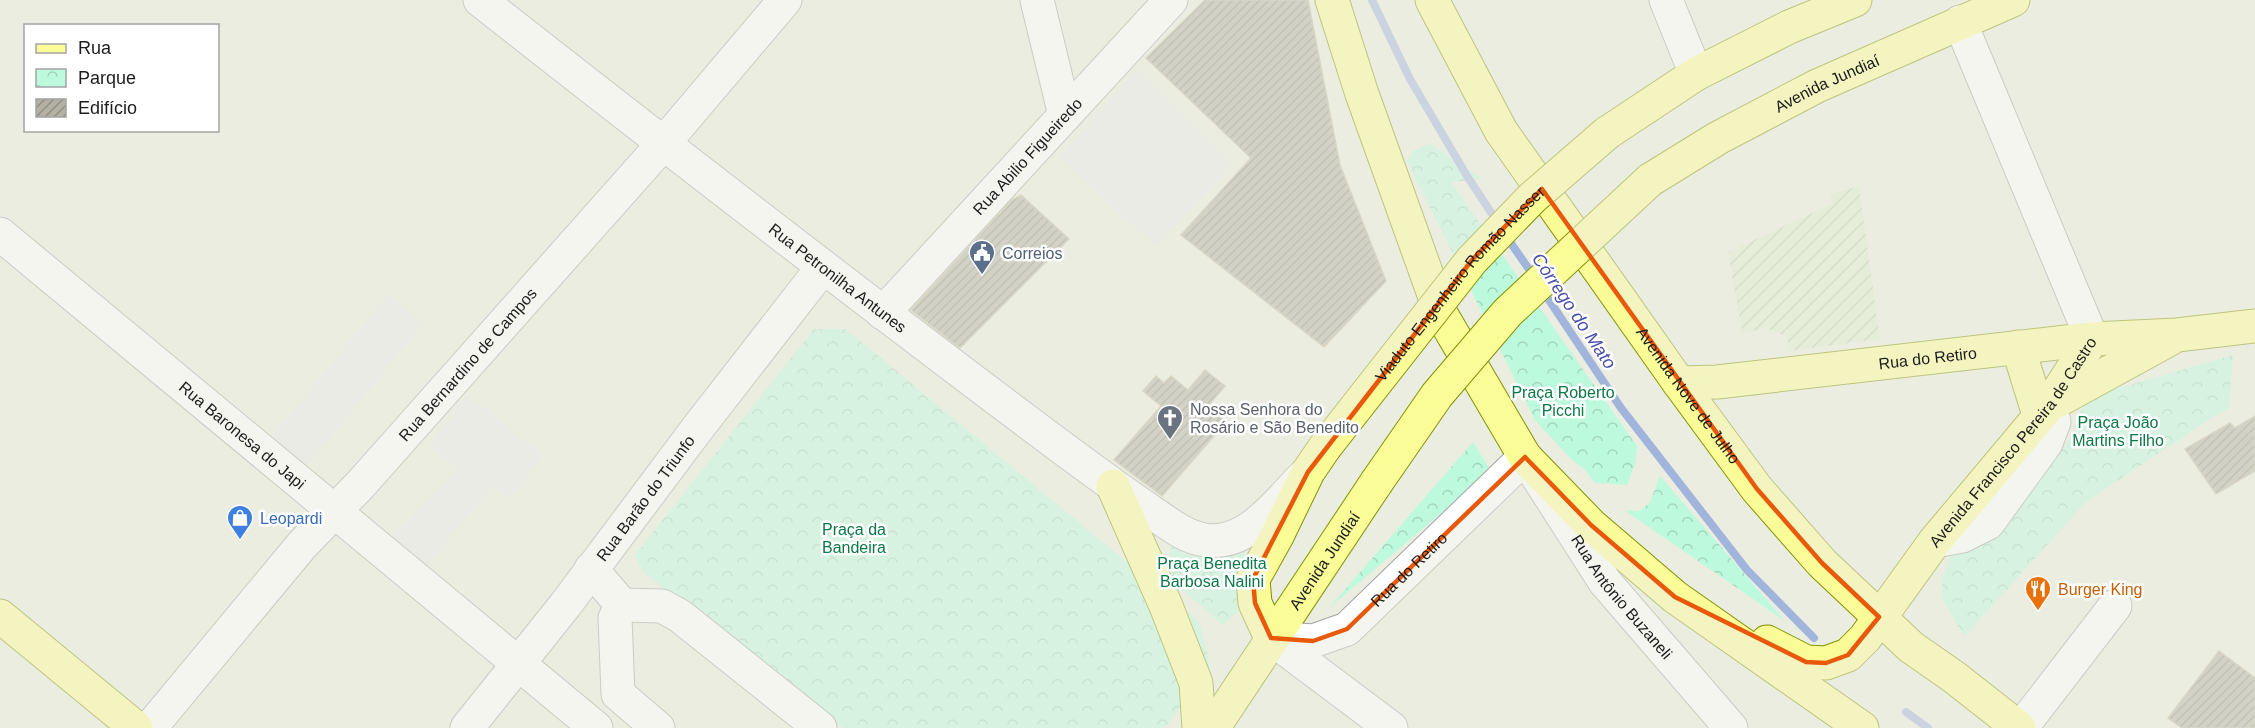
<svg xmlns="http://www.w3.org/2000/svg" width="2255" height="728" font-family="Arial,sans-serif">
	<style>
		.farmland { fill: url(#farmland-furrows) }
		.park { fill: url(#park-crowns) }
		.parking { fill: #e8e8e8 }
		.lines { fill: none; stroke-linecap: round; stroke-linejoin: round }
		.stream { stroke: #a1b4dc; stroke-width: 8 }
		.building { fill: url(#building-hatch); stroke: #bfbca4; stroke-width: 1.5 }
		.minor-casing { stroke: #a3a3a3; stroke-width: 35 }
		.major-casing { stroke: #829400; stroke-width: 35 }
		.minor { stroke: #fff; stroke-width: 33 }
		.major { stroke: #fafc98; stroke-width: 33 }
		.major-bridge-casing { stroke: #829400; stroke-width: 35; stroke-linecap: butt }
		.major-bridge { stroke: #fafc98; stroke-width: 33 }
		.marked { fill: none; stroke: #e8590c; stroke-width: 4.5; stroke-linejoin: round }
		.labels { text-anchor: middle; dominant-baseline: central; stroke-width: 5; stroke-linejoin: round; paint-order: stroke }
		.street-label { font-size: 16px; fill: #1c1c1c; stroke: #fff }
		.service-label { font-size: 16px; fill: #4e5e75; stroke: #fff; text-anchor: start }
		.park-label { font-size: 16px; fill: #0b7946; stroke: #fff }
		.worship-label { font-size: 16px; fill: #5b616d; stroke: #fff; text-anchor: start }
		.shop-label { font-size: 16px; fill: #366cbe; stroke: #fff; text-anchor: start }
		.food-label { font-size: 16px; fill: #c56008; stroke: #fff; text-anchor: start }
		.water-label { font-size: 18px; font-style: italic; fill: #494dab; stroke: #fff }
	</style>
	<defs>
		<pattern id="farmland-furrows" width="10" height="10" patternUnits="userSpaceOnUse" patternTransform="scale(1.5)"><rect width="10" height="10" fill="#dcedcc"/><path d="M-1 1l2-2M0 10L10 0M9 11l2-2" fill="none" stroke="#bccbaf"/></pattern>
		<pattern id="park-crowns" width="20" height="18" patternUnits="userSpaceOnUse" patternTransform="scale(1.5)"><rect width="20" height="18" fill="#bdf9dd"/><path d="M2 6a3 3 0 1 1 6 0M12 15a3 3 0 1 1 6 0" fill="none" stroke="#a2d5bd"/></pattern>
		<pattern id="building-hatch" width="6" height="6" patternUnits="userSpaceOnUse" patternTransform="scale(1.5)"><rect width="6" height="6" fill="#b3b1a4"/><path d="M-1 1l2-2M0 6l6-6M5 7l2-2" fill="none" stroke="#918f85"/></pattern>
	</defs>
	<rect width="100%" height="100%" fill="#ecede1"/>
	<polygon class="farmland" points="1859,186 1880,339 1789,351 1787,337 1767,328 1742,333 1728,252 1832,204 1831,194"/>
	<g class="park">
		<polygon points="1430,144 1483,179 1451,182 1637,446 1635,464 1627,485 1595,483 1586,471 1570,458 1535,420 1407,161 1414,150"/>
		<polygon points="814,329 846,329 1200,623 1210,666 1165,728 844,728 643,572 635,555"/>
		<polygon points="2233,355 2229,407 2087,501 1964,637 1942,598 1942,579 1952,553 1990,535 2071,437 2084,402 2098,394"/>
		<polygon points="1473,442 1491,471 1329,608"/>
		<polygon points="1660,476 1785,621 1624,510 1640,511 1650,502"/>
		<polygon points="1175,508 1246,554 1244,606 1223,625 1167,577"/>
	</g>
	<g class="parking">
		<polygon points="1137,69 1232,164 1157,247 1059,158"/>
		<polygon points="388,294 424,323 301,474 265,445"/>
		<polygon points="470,396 543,456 510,498 493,486 427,565 391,537 458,469 429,445"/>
	</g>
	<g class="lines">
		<g class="stream">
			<polyline points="1372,0 1410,79 1467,176 1498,223"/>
			<polyline points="1506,236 1535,278"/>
			<polyline points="1543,291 1621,408 1747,570 1814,638"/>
			<polyline points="1906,712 1928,728"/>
		</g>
	</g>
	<g class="building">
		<polygon points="1205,0 1308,0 1340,165 1386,281 1324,347 1181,235 1251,158 1146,58"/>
		<polygon points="1021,195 1069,239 960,348 911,310 1012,200"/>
		<polygon points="1205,370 1225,386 1208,406 1226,422 1162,496 1114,460 1161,406 1143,391 1156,376 1164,383 1171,376 1188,390"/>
		<polygon points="2255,416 2255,471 2216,494 2185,449 2230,423 2235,428"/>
		<polygon points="2219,651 2255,678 2255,728 2182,728 2168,718"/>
	</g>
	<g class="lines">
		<defs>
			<g id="minor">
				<path id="s1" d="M 480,0 C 662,143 844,284 1029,423 C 1069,453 1109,483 1150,511 C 1167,522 1184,537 1205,540 C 1247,547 1278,502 1304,476"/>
				<polyline points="1037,0 1065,115"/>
				<polyline points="1666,0 1696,74"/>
				<polyline points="1960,22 2092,339"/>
				<path id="s2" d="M 0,234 L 596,728"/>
				<path id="s3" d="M 883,313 L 1171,0"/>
				<polyline points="1935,541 1962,536 1988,523 2046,443 2054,422 2050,404"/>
				<polyline points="591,569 622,605 662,606 680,616 820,728"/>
				<polyline points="622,605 615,618 618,694 658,728"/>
				<path id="s4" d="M 1271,638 L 1313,641 L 1347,629 L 1525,457 L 1605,582 L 1731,728"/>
				<polyline points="1271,638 1391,728"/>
				<path id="s5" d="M 150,728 L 302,545 L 361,484 L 663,144 L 785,0"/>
				<path id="s6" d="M 467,728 L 566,604 L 697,429 L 823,267"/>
				<polyline points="2021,728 2115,606"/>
			</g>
			<g id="major">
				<polyline points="1332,0 1362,94 1441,314 1525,457 1591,525 1675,597 1862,728"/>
				<path id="s7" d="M 1432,0 L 1501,131 L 1679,383 L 1757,489 L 1822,563 L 1911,647 L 1954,677 L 2019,728"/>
				<polyline points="1607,133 1696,74 1789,27 1855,0"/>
				<path id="s8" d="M 1650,180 L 1718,138 L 1817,86 L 2013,0"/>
				<polyline points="2018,347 2039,415"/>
				<path id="s9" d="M 1679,383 L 1717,382 L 2092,339 L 2177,335 L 2255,326"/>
				<polyline points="2055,402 2170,339"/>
				<polyline points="1113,486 1166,606 1196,683 1199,728"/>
				<polyline points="0,616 136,728"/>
				<polyline points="1271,638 1255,603 1253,579 1277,536 1308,472 1325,447"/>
				<path id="s10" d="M 1767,642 L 1806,662 L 1826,663 L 1848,655 L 1865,638 L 1935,541 L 2050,404 L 2092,339"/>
				<path id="s11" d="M 1213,728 L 1376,483"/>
			</g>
		</defs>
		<use href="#minor" class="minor-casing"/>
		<use href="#major" class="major-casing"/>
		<use href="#minor" class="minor"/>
		<use href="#major" class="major"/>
		<defs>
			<g id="major-bridge">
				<path id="s12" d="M 1325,447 L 1472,260 L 1532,198 L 1607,133"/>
				<polyline points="1376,483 1437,395 1508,312 1650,180"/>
			</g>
		</defs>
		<use href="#major-bridge" class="major-bridge-casing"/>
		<use href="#major-bridge" class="major-bridge"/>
	</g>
	<path d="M0 0H2255V728H0ZM 1542,189 L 1757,489 L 1822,563 L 1879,617 L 1848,655 L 1826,663 L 1806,662 L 1675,597 L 1591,525 L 1525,457 L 1347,629 L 1313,641 L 1271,638 L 1255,603 L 1253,579 L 1308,472 L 1472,260 Z" fill="#ecede1" fill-opacity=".55" fill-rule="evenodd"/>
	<path class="marked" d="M 1542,189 L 1757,489 L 1822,563 L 1879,617 L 1848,655 L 1826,663 L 1806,662 L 1675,597 L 1591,525 L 1525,457 L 1347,629 L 1313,641 L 1271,638 L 1255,603 L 1253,579 L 1308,472 L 1472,260 Z"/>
	<defs>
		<symbol id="civic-pin" viewBox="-11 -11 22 30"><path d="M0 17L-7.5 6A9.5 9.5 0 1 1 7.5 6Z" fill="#5c6f8a" stroke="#fff"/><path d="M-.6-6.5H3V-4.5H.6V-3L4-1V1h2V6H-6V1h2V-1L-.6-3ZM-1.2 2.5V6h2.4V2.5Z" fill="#fff"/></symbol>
		<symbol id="church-pin" viewBox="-11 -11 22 30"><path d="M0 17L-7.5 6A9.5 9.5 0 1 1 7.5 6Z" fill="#6b7280" stroke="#fff"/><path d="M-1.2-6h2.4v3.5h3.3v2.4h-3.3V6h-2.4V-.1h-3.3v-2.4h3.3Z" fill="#fff"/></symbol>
		<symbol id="shop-pin" viewBox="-11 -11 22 30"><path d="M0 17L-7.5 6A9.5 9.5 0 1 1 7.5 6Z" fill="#3f7fe0" stroke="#fff"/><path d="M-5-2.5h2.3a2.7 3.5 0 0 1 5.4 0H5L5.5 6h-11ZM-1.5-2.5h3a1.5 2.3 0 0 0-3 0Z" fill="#fff"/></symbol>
		<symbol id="restaurant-pin" viewBox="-11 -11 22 30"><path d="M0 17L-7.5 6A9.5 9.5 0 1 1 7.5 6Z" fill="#e8710a" stroke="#fff"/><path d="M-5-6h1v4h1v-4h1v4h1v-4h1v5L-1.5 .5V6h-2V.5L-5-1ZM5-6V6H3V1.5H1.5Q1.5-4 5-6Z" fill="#fff"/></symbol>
	</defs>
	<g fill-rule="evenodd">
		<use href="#civic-pin" x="967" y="238" width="30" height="40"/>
		<use href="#church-pin" x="1155" y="403" width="30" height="40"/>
		<use href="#shop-pin" x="225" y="503" width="30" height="40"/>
		<use href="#restaurant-pin" x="2023" y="574" width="30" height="40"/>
	</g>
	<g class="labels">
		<g class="street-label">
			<text stroke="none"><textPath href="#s8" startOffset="202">Avenida Jundiaí</textPath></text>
			<text stroke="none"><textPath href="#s3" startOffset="213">Rua Abilio Figueiredo</textPath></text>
			<text stroke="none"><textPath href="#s1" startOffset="453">Rua Petronilha Antunes</textPath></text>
			<text stroke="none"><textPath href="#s12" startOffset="212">Viaduto Engenheiro Romão Nasser</textPath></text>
			<text stroke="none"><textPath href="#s9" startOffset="250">Rua do Retiro</textPath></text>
			<text stroke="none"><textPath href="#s5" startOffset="483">Rua Bernardino de Campos</textPath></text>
			<text stroke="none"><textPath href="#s7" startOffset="472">Avenida Nove de Julho</textPath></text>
			<text stroke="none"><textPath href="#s2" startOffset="315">Rua Baronesa do Japi</textPath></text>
			<text stroke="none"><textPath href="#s10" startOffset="357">Avenida Francisco Pereira de Castro</textPath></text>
			<text stroke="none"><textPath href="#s6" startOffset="291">Rua Barão do Triunfo</textPath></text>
			<text stroke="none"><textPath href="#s11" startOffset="201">Avenida Jundiaí</textPath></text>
			<text stroke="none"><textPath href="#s4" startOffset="164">Rua do Retiro</textPath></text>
			<text stroke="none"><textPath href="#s4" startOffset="496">Rua Antônio Buzaneli</textPath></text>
		</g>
		<g class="service-label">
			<text x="1002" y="253">Correios</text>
		</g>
		<g class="park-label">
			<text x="1563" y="392">Praça Roberto<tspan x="1563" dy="18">Picchi</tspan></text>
			<text x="2118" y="422">Praça João<tspan x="2118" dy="18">Martins Filho</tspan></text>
			<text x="854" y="529">Praça da<tspan x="854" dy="18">Bandeira</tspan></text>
			<text x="1212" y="563">Praça Benedita<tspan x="1212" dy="18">Barbosa Nalini</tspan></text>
		</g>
		<g class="worship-label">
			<text x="1190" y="409">Nossa Senhora do<tspan x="1190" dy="18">Rosário e São Benedito</tspan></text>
		</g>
		<g class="shop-label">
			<text x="260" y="518">Leopardi</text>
		</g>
		<g class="food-label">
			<text x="2058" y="589">Burger King</text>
		</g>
		<g class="water-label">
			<text transform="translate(1574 311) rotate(56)">Córrego do Mato</text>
		</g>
	</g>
	<rect x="24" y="24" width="195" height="108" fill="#ffffff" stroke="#a4a4a4" stroke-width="1.5"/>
	<rect x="36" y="44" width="30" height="9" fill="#fafc98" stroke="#a4a4a4" stroke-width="1.5"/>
	<text x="78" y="54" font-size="18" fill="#1c1c1c">Rua</text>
	<rect x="36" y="69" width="30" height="18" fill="url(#park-crowns)" stroke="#a4a4a4" stroke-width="1.5"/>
	<text x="78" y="84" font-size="18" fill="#1c1c1c">Parque</text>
	<rect x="36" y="99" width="30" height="18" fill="url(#building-hatch)" stroke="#a4a4a4" stroke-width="1.5"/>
	<text x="78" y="114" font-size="18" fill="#1c1c1c">Edifício</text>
</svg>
